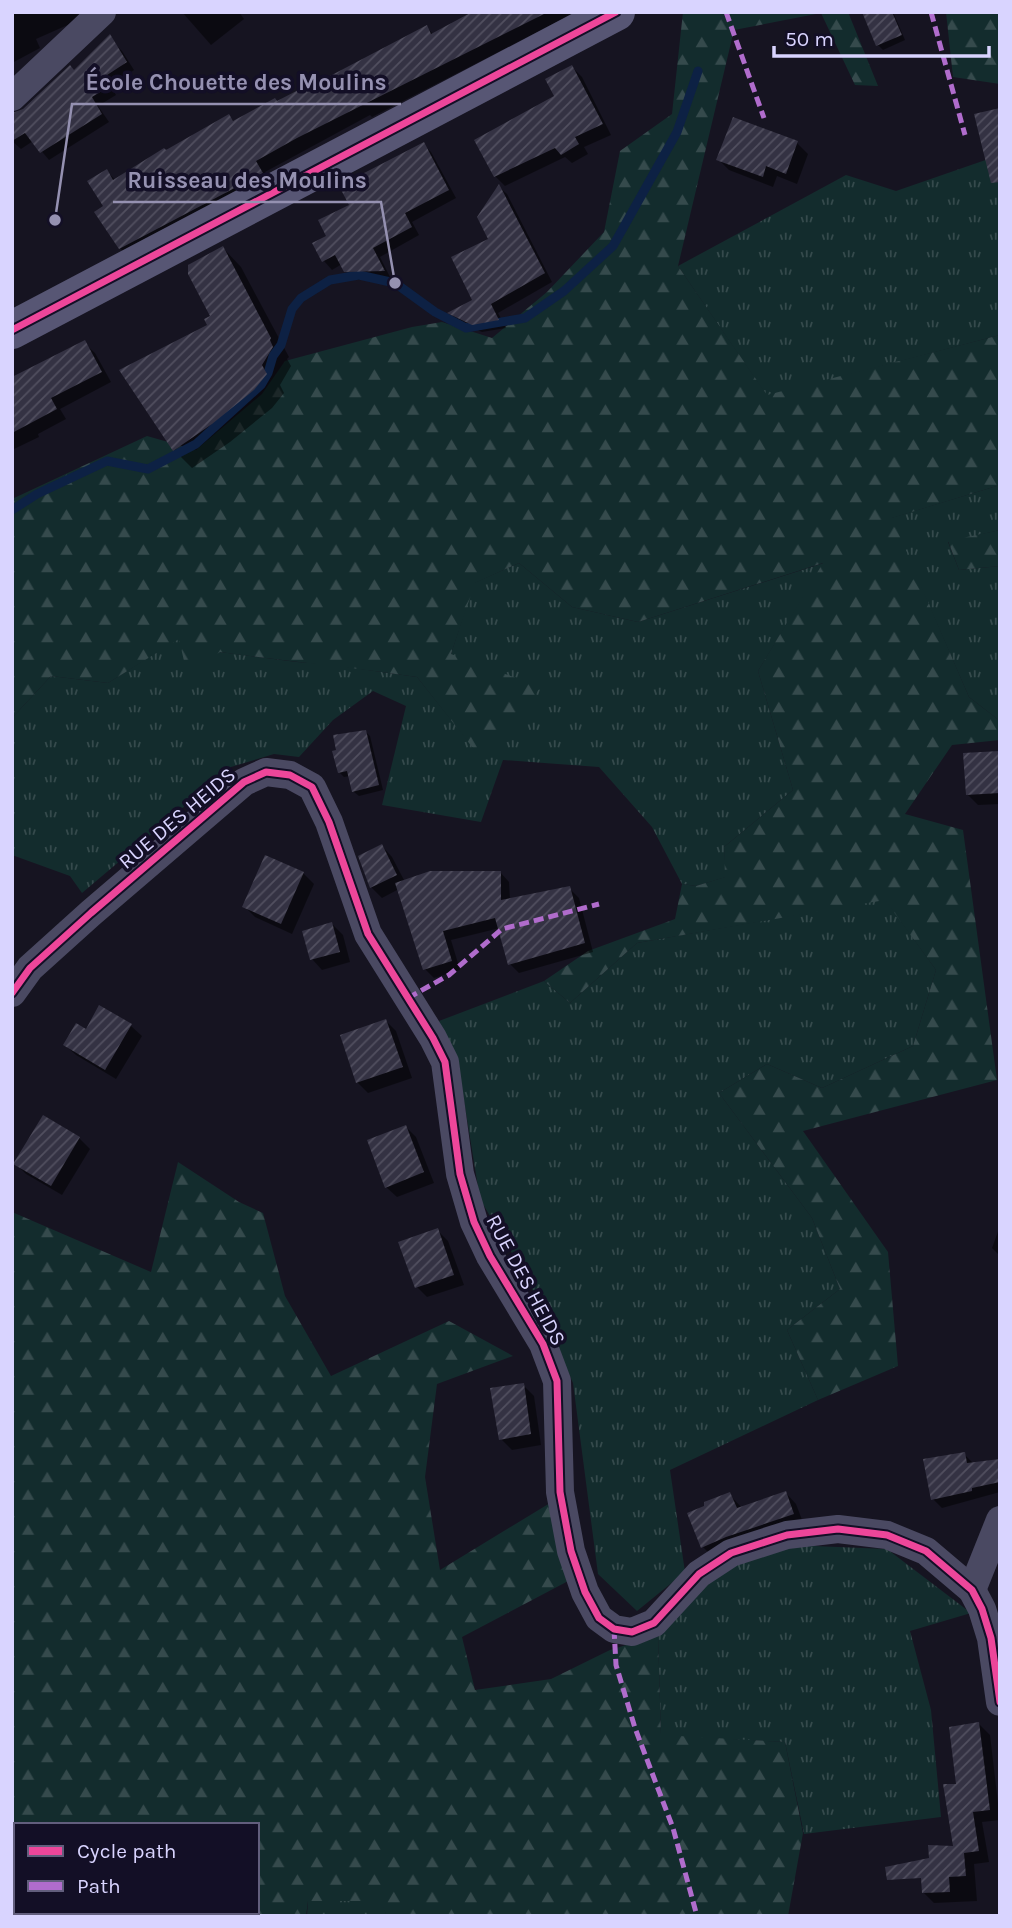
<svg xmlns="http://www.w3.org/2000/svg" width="1012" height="1928" font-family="Karla,sans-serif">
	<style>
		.grass { fill: url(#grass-tufts) }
		.forest { fill: url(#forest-firs) }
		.shadow { fill: #0007 }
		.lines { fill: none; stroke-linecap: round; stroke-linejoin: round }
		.stream { stroke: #0d2144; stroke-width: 9 }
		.building { fill: url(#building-hatch) }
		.street { stroke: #4a4962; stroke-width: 28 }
		.secondary { stroke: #575674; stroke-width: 38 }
		.quiet { stroke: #b06ccc; stroke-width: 5; stroke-dasharray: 10 5; stroke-linecap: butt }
		.cycleway-casing { stroke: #130f26; stroke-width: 11 }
		.cycleway { stroke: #ed469a; stroke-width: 7 }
		.labels { text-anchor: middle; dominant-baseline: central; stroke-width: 7; stroke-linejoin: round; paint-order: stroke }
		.street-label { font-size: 21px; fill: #d9d4ff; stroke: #130f26 }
		.leader { fill: none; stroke: #9591b1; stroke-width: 2.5 }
		.callout-dot { fill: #9591b1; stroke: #130f26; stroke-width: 2.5 }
		.callout-label { font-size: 23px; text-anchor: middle; font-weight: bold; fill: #9591b1; stroke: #130f26; stroke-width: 7; stroke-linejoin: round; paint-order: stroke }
	</style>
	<defs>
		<pattern id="grass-tufts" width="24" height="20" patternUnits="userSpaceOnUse" patternTransform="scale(1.75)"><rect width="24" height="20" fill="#132c2d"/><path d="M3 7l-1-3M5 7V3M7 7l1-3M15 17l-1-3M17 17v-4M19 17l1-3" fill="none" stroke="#354a4c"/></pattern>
		<pattern id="forest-firs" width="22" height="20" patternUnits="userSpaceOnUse" patternTransform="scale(1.75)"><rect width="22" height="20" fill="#132c2d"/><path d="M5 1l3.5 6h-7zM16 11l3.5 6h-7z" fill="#354a4c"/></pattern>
		<pattern id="building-hatch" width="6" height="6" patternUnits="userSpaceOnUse" patternTransform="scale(1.75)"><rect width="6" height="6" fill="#343243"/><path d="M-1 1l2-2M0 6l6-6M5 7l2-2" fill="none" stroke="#514f5f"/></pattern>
	</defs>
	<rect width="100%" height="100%" fill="#161421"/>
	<g class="grass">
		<polygon points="1000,155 1000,335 767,396 678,266 846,175 896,191"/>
		<polygon points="1000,485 1000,530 948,542 959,570 1000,566 1000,721 969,697 891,518"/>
		<polygon points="519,563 572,607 638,622 824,563 758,671 793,790 724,847 726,877 696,886 682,884 652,827 599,767 503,760 481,822 382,805 406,706 373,691 333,720 299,757 274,754 231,767 82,893 70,876 12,855 12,718 51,676 108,683 179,638 220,652 297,662 325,664 417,677 480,756 451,654 474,583"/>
		<polygon points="885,899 936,970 913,1046 822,1088 767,1064 719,1093 812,1218 840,1289 787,1330 818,1400 670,1470 685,1572 637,1611 598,1574 573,1383 530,1284 480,1199 460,1076 439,1021 544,981 570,1003 637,943"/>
		<polygon points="778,1542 789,1545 887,1549 971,1613 910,1631 931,1710 941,1817 804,1834 785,1742 661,1736 658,1635 695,1586"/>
		<polygon points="308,1901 381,1901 387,1916 307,1916"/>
	</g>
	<g class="forest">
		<path d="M 683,12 L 848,12 L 878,86 L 855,85 L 821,13 L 734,30 L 678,266 L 767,395 L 1000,335 L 1000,485 L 892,518 L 969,697 L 1000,721 L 1000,740 L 952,745 L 905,814 L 963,830 L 997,1080 L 803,1131 L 888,1252 L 898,1366 L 818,1400 L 787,1330 L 840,1289 L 812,1218 L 719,1093 L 767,1064 L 822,1088 L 913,1046 L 936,970 L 885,900 L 637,943 L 570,1003 L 544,981 L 588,951 L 675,919 L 682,884 L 696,886 L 725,877 L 724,847 L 793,790 L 758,671 L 823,563 L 638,622 L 572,607 L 519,563 L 475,583 L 451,654 L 541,687 L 480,757 L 417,677 C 351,667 286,661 220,652 L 187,674 L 179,639 L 108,683 L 51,676 L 12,718 L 12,499 L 147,436 L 196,450 L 262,394 L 285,361 L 412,327 L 442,322 L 492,338 L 547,292 L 604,232 L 620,151 L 672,114 Z"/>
		<polygon points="946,12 1000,12 1000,84 953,77"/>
		<polygon points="1000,530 1000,566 959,570 948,541"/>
		<polygon points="178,1162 239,1202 263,1213 285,1296 331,1376 449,1321 513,1356 437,1384 425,1477 440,1570 550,1503 572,1579 462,1637 475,1690 551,1679 610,1650 658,1635 661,1735 785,1742 803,1833 788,1916 387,1916 380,1901 308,1901 306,1916 52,1916 42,1912 257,1912 257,1825 16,1825 16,1903 12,1900 12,1212 151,1272"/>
	</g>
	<g class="shadow">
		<polygon points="12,12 87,12 88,16 36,39 40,48 12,63"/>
		<polygon points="182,12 239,12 244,19 211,45"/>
		<polygon points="475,12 576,12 372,117 370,115 265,172 271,183 130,258 120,248 105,207 107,171 116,181 228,116 235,122 278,103 426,27 434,35"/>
		<polygon points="863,12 893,12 905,40 883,50 878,45"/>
		<polygon points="113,42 122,51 134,70 111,86 116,95 98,106 109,122 49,160 33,141 21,149 12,141 24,111"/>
		<polygon points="572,67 582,77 611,135 584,147 588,154 572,163 565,157 505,186 495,176 557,96"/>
		<polygon points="734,119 797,143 808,154 797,184 777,176 773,187 729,170 718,159"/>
		<polygon points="423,144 431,152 456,198 412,222 419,235 380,257 391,279 354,280 342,264 332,270 324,261 314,244 328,237 351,206"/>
		<polygon points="499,187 507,194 552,282 498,313 506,328 482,332 457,321 450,313 475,300 491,239"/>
		<polygon points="223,248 241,267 289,357 287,359 291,366 280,385 284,393 272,408 230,442 192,468 174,450 212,317"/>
		<polygon points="84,343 95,353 111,382 60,409 66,419 38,434 39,437 14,449 12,380"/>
		<polygon points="365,731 370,736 383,790 359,796 354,792 350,776 344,777 339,772"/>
		<polygon points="1000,753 1000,804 978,805 967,794"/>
		<polygon points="382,846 392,857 405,882 500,872 509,882 510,900 569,888 579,898 593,952 519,973 510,964 500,928 451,940 460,970 434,978 425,969 399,889 382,898 371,887"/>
		<polygon points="303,873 314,884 292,934 255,917 244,906"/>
		<polygon points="332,924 343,935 350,962 322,970 312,959"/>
		<polygon points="100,1008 131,1026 142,1036 116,1079 76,1055 65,1045 86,1031"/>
		<polygon points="386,1021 396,1031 412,1078 368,1093 357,1082"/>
		<polygon points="44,1117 79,1138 90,1149 62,1195 26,1174 15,1163"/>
		<polygon points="406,1127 416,1137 434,1183 397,1197 386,1187"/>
		<polygon points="1000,1226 1000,1256 992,1248"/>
		<polygon points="437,1230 448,1241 464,1285 427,1297 417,1287"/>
		<polygon points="523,1385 534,1396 541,1445 512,1450 501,1439"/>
		<polygon points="964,1454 974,1464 1000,1460 1000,1492 942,1508 933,1499"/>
		<polygon points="786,1493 796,1504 804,1525 714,1558 703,1547 729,1494 742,1508"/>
		<polygon points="979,1724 990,1735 1000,1820 982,1822 989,1862 974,1864 977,1901 934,1903 923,1892 931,1859 955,1847 958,1785"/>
	</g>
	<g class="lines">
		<polyline class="stream" points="12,510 37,494 107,461 148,469 196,444 261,385 268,373 273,356 281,345 292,309 301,298 330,280 359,275 395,283 435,312 466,328 525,318 564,291 613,246 677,132 698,71"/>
	</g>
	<g class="building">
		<polygon points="472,12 548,12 297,138 256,161 263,173 119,249 94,212 103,206 87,181 107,169 113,180 164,148 166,150 229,114 233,121 275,98 277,101 308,85 309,87 427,25 431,34"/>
		<polygon points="862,12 892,12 902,35 876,46"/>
		<polygon points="110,34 127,62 104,77 110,86 92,97 102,114 40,153 25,133 12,141 12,113 23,109 70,65 74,70"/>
		<polygon points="572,65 603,124 575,137 579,144 561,155 555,148 494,177 474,140 554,96 545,79"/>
		<polygon points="1000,108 1000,182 991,183 974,114"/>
		<polygon points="733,117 798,141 786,174 766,166 763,177 716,160"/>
		<polygon points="424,142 449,190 405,213 412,227 373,248 385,271 344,272 335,255 322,262 312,243 326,236 318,220 349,205 339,186"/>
		<polygon points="499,184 545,273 491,304 499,320 472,325 447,313 472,300 451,257 488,239 477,217"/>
		<polygon points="223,246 271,338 270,340 273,347 262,365 267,374 254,390 212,424 173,451 119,370 207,325 204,319 210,316 188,274 188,265"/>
		<polygon points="85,340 102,372 51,398 57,409 12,433 12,377"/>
		<polygon points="366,730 379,785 352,792 347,771 338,773 332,751 336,750 333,735"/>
		<polygon points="1000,751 1000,793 966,795 963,753"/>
		<polygon points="382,844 397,875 370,888 358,856"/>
		<polygon points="265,855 304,872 281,924 242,907"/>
		<polygon points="430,871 501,871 501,900 570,886 585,943 508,965 495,918 443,931 452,961 423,970 395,883"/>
		<polygon points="332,922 340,952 310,960 302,931"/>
		<polygon points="99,1005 132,1024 105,1070 63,1045 76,1023 86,1029"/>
		<polygon points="386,1019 403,1067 356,1083 340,1035"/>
		<polygon points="43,1115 80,1137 51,1186 13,1164"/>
		<polygon points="406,1125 424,1172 385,1188 367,1140"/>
		<polygon points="438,1228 454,1275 415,1288 398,1242"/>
		<polygon points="524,1383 531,1434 499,1440 490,1388"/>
		<polygon points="965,1452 967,1463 1000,1459 1000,1482 972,1488 972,1491 931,1500 923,1459"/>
		<polygon points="786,1491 794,1514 726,1537 701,1548 687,1513 704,1506 704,1502 730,1492 737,1508"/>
		<polygon points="979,1722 990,1810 973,1812 979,1851 964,1853 966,1876 949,1877 950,1892 922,1893 921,1878 887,1880 885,1867 929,1858 928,1845 953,1846 943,1784 956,1784 949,1727"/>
	</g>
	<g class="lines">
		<g class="street">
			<polyline points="12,97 102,12"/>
			<polyline points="12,993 30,968 91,913 244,782 266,772 290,775 312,787 329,822 368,934 433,1038 445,1062 460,1174 474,1222 490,1256 543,1344 557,1381 560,1492 571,1551 585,1592 599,1618 614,1629 632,1632 654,1623 699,1574 731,1553 787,1535 838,1529 887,1535 926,1551 972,1590 982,1609 991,1638 1000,1702"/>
			<polyline points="972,1590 1000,1520"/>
		</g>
		<polyline class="secondary" points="12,330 616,12"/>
		<g class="quiet">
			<polyline points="726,12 764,118"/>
			<polyline points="931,12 965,135"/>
			<polyline points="408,998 449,975 502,929 599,904"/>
			<polyline points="614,1629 616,1665 635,1728 673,1828 697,1916"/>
		</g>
		<defs>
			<g id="cycleway">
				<polyline points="12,330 616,12"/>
				<polyline points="12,993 30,968 91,913 244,782 266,772 290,775 312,787 329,822 368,934 433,1038 445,1062 460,1174 474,1222 490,1256 543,1344 557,1381 560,1492 571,1551 585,1592 599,1618 614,1629 632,1632 654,1623 699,1574 731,1553 787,1535 838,1529 887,1535 926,1551 972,1590 982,1609 991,1638 1000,1702"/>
			</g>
		</defs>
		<use href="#cycleway" class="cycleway-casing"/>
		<use href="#cycleway" class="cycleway"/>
	</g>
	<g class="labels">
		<g class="street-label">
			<text transform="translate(177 818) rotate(-40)">RUE DES HEIDS</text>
			<text transform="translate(526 1280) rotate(62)">RUE DES HEIDS</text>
		</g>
	</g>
	<path class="leader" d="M55 220L72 104H401M395 283L381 202H113"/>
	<g class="callout-dot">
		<circle cx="55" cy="220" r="7"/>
		<circle cx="395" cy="283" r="7"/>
	</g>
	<g class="callout-label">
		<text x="236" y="90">École Chouette des Moulins</text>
		<text x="247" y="188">Ruisseau des Moulins</text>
	</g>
	<rect width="1012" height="1928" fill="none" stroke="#d9d4ff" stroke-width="28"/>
	<rect x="14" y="1823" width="245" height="91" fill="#130f26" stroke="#625e7d" stroke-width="2"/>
	<rect x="28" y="1846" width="35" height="10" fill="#ed469a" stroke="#625e7d" stroke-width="2"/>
	<text x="77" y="1858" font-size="21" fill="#d9d4ff">Cycle path</text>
	<rect x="28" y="1881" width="35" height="10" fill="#b06ccc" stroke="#625e7d" stroke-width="2"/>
	<text x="77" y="1893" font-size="21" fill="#d9d4ff">Path</text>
	<path d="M774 46v10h215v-10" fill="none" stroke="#d9d4ff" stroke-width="3.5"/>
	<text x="785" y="46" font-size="21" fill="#d9d4ff" stroke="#130f26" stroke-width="5" paint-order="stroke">50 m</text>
</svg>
